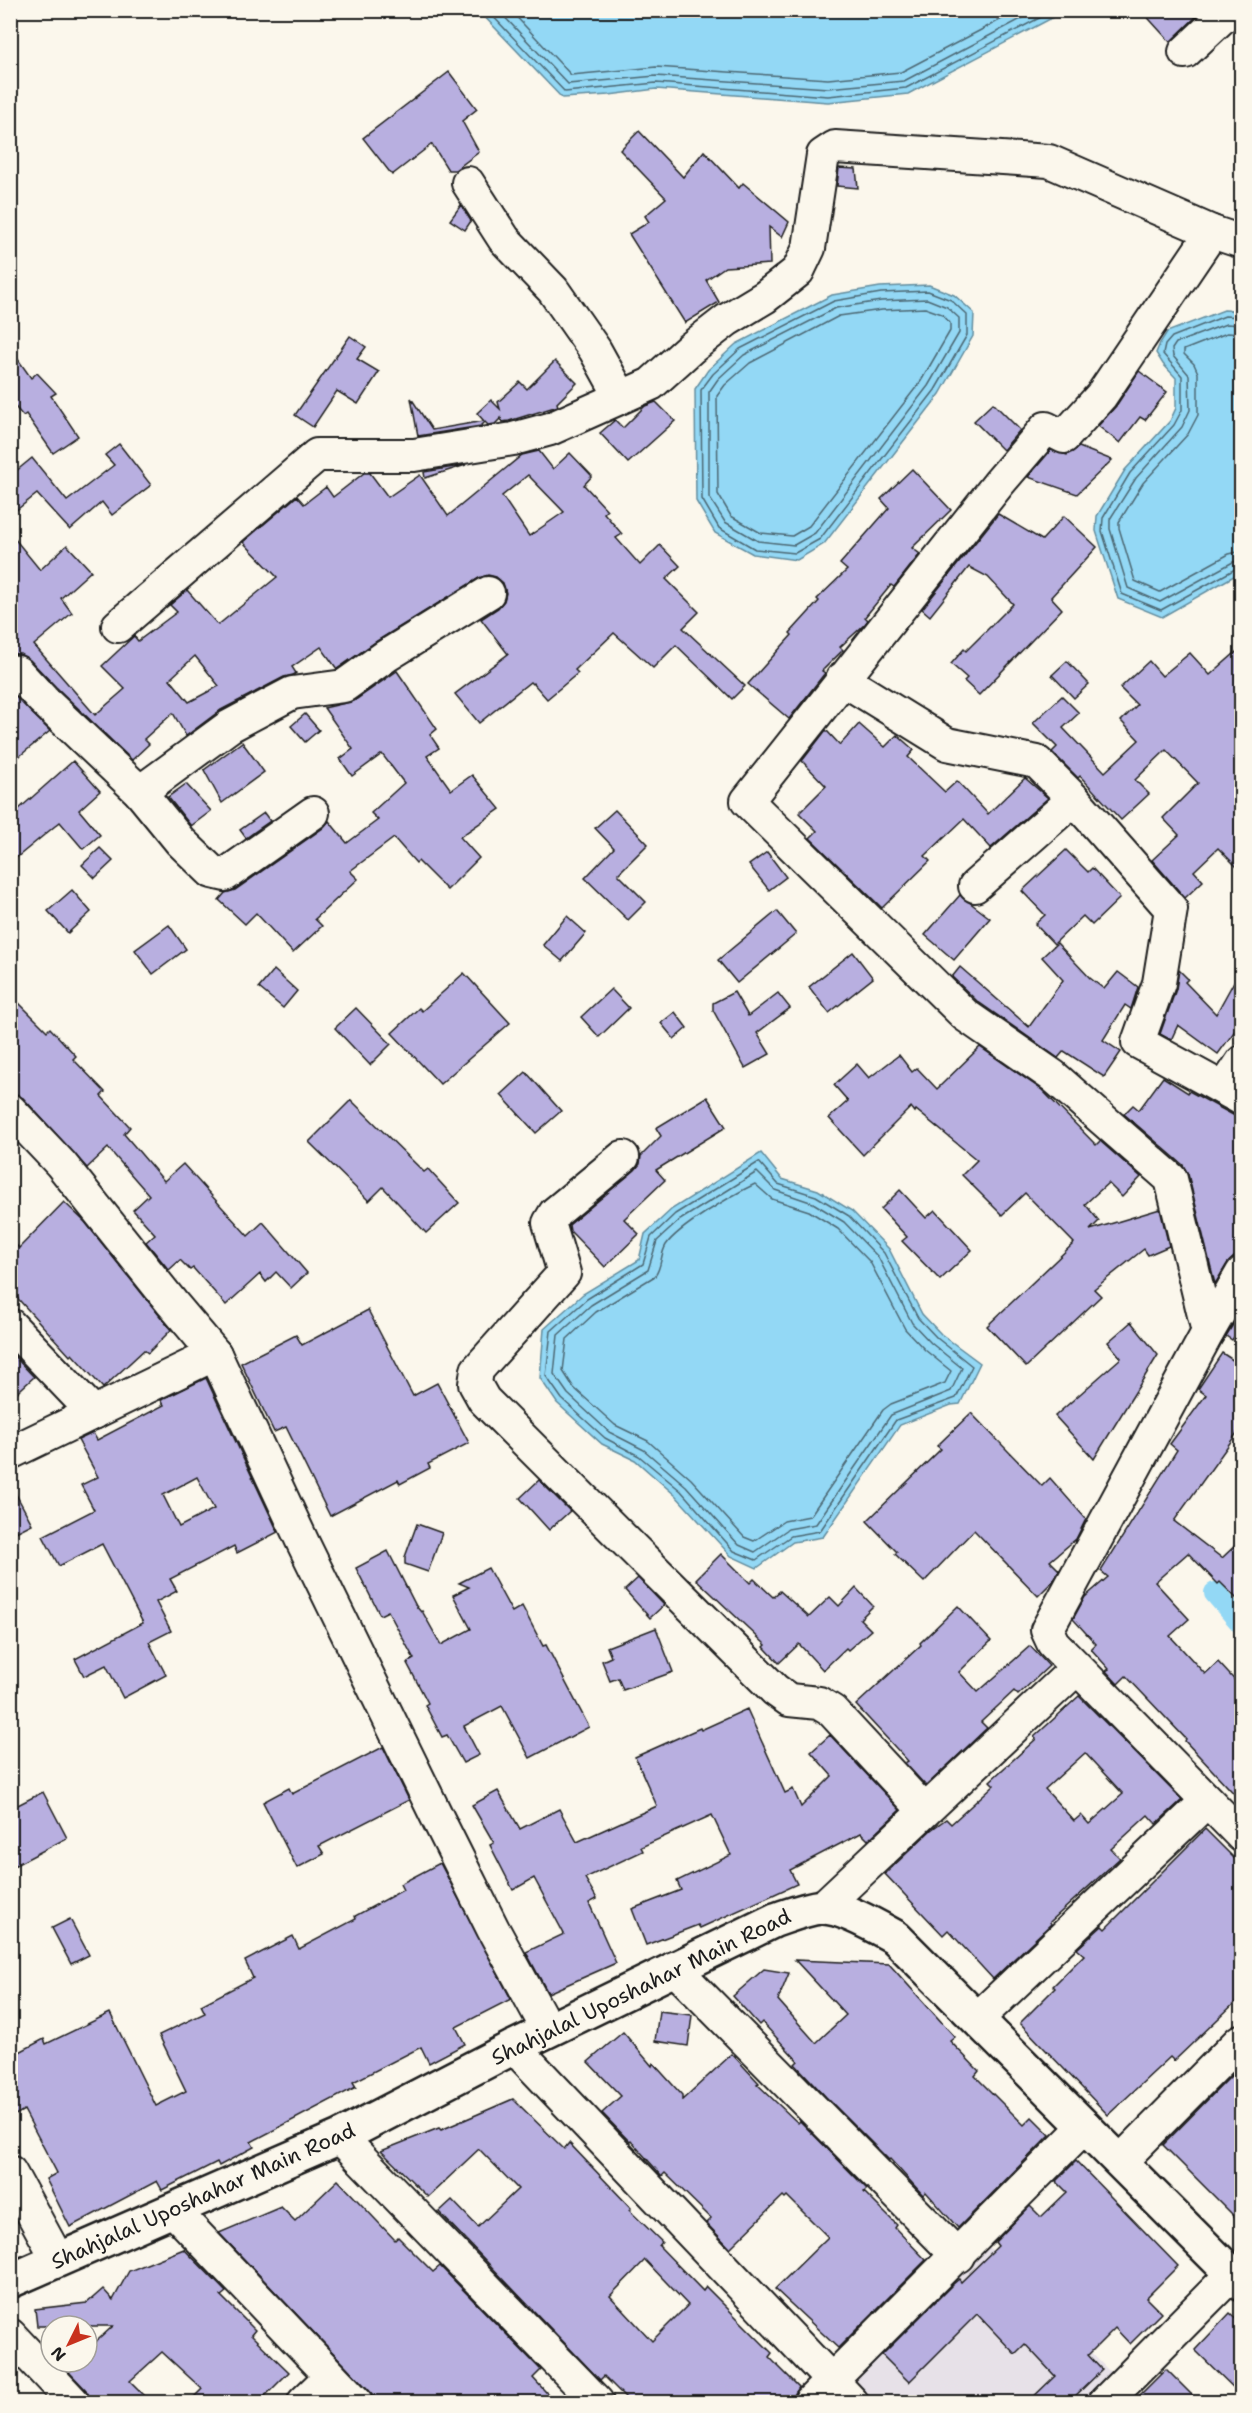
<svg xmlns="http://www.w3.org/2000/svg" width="1252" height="2413" font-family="'Shantell Sans',sans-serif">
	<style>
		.built { fill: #e7e1e8; fill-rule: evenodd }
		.water { fill: #93d8f5; stroke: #638d9e; stroke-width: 1.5 }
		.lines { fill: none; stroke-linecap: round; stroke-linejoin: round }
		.shore { stroke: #4c6773; stroke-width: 1.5 }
		.canal { stroke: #93d8f5; stroke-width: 22 }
		.building { fill: #b8afe0; stroke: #1c1c1c; stroke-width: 1.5; fill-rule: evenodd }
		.minor-casing { stroke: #1c1c1c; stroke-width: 36 }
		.major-casing { stroke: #1c1c1c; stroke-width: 38 }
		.minor { stroke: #fbf7ec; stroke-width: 32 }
		.major { stroke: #fbf7ec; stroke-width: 33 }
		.labels { text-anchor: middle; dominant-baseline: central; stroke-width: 4.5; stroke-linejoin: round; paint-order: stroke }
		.street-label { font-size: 21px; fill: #1c1c1c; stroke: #fbf7ec }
	</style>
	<rect width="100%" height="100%" fill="#fbf7ec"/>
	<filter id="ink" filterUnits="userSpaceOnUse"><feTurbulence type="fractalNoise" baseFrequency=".0167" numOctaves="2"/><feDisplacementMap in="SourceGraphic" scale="12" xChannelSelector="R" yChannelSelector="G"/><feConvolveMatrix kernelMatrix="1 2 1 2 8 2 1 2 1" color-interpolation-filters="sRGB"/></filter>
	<g filter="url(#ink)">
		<path class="built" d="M 986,2244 L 1111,2373 L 1080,2402 L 1068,2402 L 1102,2370 L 1073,2339 L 1067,2364 L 1027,2402 L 871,2402 L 843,2374 ZM 1069,2336 L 1042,2362 L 1025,2344 L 1015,2353 L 1000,2337 Z"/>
		<g class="water">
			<polygon points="479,11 1053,11 1052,18 908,94 828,102 656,89 609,95 562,98"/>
			<polygon points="929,285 954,295 974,313 973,336 940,394 824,544 797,560 753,554 715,533 696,501 695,389 708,370 736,344 832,295 880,287"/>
			<polygon points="1224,310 1241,311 1241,572 1162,617 1118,599 1096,531 1097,516 1125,470 1170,421 1176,408 1176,378 1163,364 1156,353 1160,343 1167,332"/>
			<polygon points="761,1153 782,1179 818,1190 852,1211 889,1249 922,1314 941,1334 980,1363 960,1404 951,1405 900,1425 823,1537 793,1542 757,1568 731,1556 676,1496 635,1460 602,1444 557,1403 540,1378 544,1329 583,1294 639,1260 645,1234 672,1209"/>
		</g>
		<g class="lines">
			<g class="shore">
				<polyline points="487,10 565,92 656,83 828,96 906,88 1045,15 1047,10"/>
				<polyline points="498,10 568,84 656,76 828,88 904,81 1038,10"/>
				<polyline points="510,10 571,75 656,67 828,79 901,72 1019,10"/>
				<polygon points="928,291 951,300 967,315 967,335 935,390 820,539 795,553 755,549 719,528 702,499 701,390 713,374 740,349 834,301 881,293"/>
				<polygon points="927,299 947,307 959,318 959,333 928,386 815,533 794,545 758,541 725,522 709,497 709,392 718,379 744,355 836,308 881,301"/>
				<polygon points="925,308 942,314 950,323 950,331 921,381 809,526 792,536 761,533 731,516 718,494 717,396 725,385 750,363 839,316 882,310"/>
				<polyline points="1242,317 1225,316 1172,337 1165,345 1163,354 1182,376 1182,410 1174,425 1130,473 1103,518 1102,531 1122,594 1161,610 1237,568 1242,568"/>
				<polyline points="1242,325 1226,324 1176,343 1172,349 1173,356 1189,375 1190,410 1182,427 1136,478 1110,519 1110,529 1128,588 1160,602 1233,562 1242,560"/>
				<polyline points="1242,334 1227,333 1184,350 1184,354 1194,364 1198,373 1198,415 1188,434 1143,483 1119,522 1119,528 1135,581 1160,592 1229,554 1242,551"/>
				<polygon points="759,1162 778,1184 816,1196 849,1216 884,1253 918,1318 937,1338 972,1366 956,1398 896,1420 820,1531 791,1536 756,1560 734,1551 681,1491 639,1456 605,1438 562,1399 546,1376 551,1331 587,1299 643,1264 651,1237 675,1214"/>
				<polygon points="757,1172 775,1190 813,1203 844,1222 878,1257 912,1323 931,1343 962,1368 951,1391 891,1415 816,1524 788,1529 755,1552 739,1545 686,1486 644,1450 609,1432 568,1394 554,1374 558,1335 591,1305 648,1270 657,1241 680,1220"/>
				<path d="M 755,1184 L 772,1199 L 809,1211 L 838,1229 L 870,1262 L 905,1329 L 925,1350 L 951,1371 L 945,1383 L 891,1404 L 883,1410 L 810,1516 L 784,1521 L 754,1541 L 744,1537 L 691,1479 L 648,1441 L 615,1425 L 574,1388 L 563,1371 L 567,1339 L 596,1312 L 655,1276 C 662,1267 660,1255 666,1245 C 678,1227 734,1194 755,1184 Z"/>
			</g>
			<polyline class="canal" points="1215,1593 1242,1624"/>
		</g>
		<g class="building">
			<polygon points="1141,10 1203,10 1170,42"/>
			<polygon points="449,72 477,109 462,121 479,152 455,170 448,170 432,144 392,175 363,138"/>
			<polygon points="639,131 683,177 704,151 739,188 743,183 789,222 782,237 769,227 770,264 725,267 706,280 719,302 685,323 629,234 649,222 645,216 666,198 620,150"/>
			<polygon points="839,168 856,169 858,188 837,186"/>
			<polygon points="461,205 471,221 465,230 450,220"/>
			<polygon points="350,336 366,347 357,359 379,372 358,404 337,391 313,427 295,415"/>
			<polygon points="10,348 31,378 37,373 56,393 51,396 78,436 53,453 26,414 23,416 10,401"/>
			<polygon points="555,361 577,383 557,403 558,406 509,421 502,422 501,418 495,424 488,425 485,422 481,426 418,436 411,398 432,430 484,421 477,413 491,400 500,409 498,402 520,382 527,389"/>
			<polygon points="1139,371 1167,392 1145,420 1140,417 1120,443 1098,426 1116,406"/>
			<polygon points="656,402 675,421 628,463 600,433 615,420 623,428 645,406"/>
			<polygon points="993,403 1020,430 1003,450 974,421"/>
			<polygon points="119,444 151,485 112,515 102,502 70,530 37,494 10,515 10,476 32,458 67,501 114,465 105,455"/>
			<polygon points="1079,447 1112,460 1077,494 1028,477 1051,450 1067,455"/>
			<path d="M 539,451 L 553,469 L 570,453 L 592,476 L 584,485 L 607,510 L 604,513 L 622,534 L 616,538 L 640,565 L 660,545 L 680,566 L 666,579 L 699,612 L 683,628 L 745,686 L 732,699 L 676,645 L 653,668 L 614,633 L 575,670 L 578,673 L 547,699 L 533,683 L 532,684 L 530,682 L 479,723 L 455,694 L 508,654 L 481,619 L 498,608 L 504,601 L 506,593 L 503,583 L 496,577 L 488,575 L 479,578 L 377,641 L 337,669 L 321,647 L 292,667 L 296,673 L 293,675 L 284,677 L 221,710 L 186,736 L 173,713 L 144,739 L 149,744 L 132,760 L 56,687 L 30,660 L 20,654 L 10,653 L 10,533 L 40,570 L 67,545 L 91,571 L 61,598 L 72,613 L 34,645 L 95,715 L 125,689 L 102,666 L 134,636 L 138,641 L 177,612 L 170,605 L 187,590 L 218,625 L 277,577 L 243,542 L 297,496 L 304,504 L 326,487 L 333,497 L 364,473 L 370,473 L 388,497 L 420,475 L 448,516 L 522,455 ZM 528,475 L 564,512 L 529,536 L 502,496 ZM 195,656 L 219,686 L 189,702 L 170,679 Z"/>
			<polygon points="466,465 425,478 424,472"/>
			<polygon points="912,469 951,510 912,548 920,554 894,587 891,585 865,617 868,620 865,624 840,647 843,650 822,671 825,673 789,719 748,684 792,635 790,633 819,601 817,599 847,570 840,564 889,508 881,499"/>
			<polygon points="998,514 1042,540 1064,516 1097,547 1051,597 1062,609 979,695 964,681 967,678 951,664 964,649 966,651 1013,604 988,577 969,567 930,616 922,609"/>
			<polygon points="1242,647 1242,872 1218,848 1194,871 1203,881 1185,898 1152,860 1179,835 1163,818 1198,783 1166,750 1135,780 1149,794 1121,820 1080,776 1078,778 1052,752 1057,747 1033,723 1062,696 1079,713 1063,728 1105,772 1139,740 1121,721 1137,705 1120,688 1149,661 1162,676 1190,653 1210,675"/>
			<polygon points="1067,661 1089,684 1074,698 1052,675"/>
			<polygon points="397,671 437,729 430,735 439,748 427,756 451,790 472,775 500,809 460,837 479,858 447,890 418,861 416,863 394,838 350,871 358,879 315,919 322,926 293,953 256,913 245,924 219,900 225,893 235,890 323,828 329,821 347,843 378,820 371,813 404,783 382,754 352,776 340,759 353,749 324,708 354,701"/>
			<polygon points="10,691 50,731 10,764"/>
			<polygon points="305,714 319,730 305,742 291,726"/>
			<polygon points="859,724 885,747 897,735 914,750 908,757 945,792 957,781 988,814 1025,778 1048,798 991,848 964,819 925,856 930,861 882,908 810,838 817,831 799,813 826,786 802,761 826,730 840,745"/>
			<polygon points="242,742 264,772 222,803 204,770"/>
			<polygon points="73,761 100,791 79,810 100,835 83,849 60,822 10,863 10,817"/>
			<polygon points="186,784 211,811 191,826 168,797"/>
			<polygon points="615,810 648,844 618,874 646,902 628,920 585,878 614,848 595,828"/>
			<polygon points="264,813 270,821 246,838 240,830"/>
			<polygon points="100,848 113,861 95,878 82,865"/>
			<polygon points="1066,850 1088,872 1092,868 1120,898 1092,925 1083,916 1054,944 1035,924 1045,915 1022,891"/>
			<polygon points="767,852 786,877 769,890 749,865"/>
			<polygon points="72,890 91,912 68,933 48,911"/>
			<polygon points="960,895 990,918 954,960 925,935"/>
			<polygon points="777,911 796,934 737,983 718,960"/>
			<polygon points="567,916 586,933 562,961 543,945"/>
			<polygon points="169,925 186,949 153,974 135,950"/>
			<polygon points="1057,943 1090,978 1104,989 1118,972 1138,987 1131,1009 1125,1005 1103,1040 1121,1052 1104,1077 1064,1051 1058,1058 977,1001 952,977 960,967 1029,1027 1063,980 1042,957"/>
			<polygon points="853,952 873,978 829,1013 809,987"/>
			<polygon points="1242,967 1242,1021 1218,1054 1178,1025 1171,1040 1160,1034 1176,989 1179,970 1188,979 1185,982 1216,1014"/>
			<polygon points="274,970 297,991 283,1008 259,988"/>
			<polygon points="464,973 510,1023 440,1084 392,1033 419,1008 422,1011"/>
			<polygon points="611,989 629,1008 599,1037 581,1017"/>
			<polygon points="734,992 748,1016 778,993 790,1008 757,1033 770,1054 745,1068 713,1010 713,1003"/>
			<polygon points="10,994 47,1031 50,1028 76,1056 73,1059 105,1092 101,1096 130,1127 124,1134 164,1181 183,1164 248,1236 263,1222 307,1273 291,1288 276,1272 266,1282 260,1274 226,1305 193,1268 190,1270 180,1260 169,1270 146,1242 155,1234 133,1210 149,1195 108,1148 87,1168 23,1098 10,1093"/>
			<polygon points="356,1008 391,1044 370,1065 335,1028"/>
			<polygon points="675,1012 687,1028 674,1039 661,1023"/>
			<polygon points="980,1047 1042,1090 1096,1145 1100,1141 1141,1177 1122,1197 1108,1183 1085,1204 1099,1221 1090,1230 1160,1209 1169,1246 1148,1255 1144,1249 1094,1289 1101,1296 1026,1367 987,1326 1074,1243 1025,1193 1002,1215 962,1175 977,1160 916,1110 915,1112 911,1107 863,1155 829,1118 848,1101 834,1085 857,1064 869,1078 899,1055 912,1072 917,1068 937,1089"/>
			<polygon points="526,1072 561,1111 536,1133 501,1095"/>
			<polygon points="1163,1077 1188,1093 1189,1091 1233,1115 1242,1117 1242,1255 1234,1257 1227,1264 1215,1284 1188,1174 1183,1165 1124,1114 1133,1105 1139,1110"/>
			<polygon points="707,1097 726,1127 656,1170 665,1180 624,1219 639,1234 605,1267 570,1231 569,1225 635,1170 640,1164 641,1156 661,1136 656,1128"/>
			<polygon points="351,1100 424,1172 428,1169 459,1203 426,1233 383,1187 369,1201 309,1142"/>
			<polygon points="900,1190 926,1218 935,1210 972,1250 940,1280 902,1241 907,1237 881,1209"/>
			<polygon points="64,1202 85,1222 171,1330 148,1353 144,1350 103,1388 72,1354 70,1356 10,1290 10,1239 19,1248"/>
			<polygon points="368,1310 413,1396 437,1383 469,1443 428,1464 430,1468 400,1484 398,1480 330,1516 286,1427 274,1432 241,1363 296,1335 302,1345"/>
			<polygon points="1242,1310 1242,1326 1232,1340 1226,1336"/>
			<polygon points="1131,1322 1158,1355 1094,1459 1055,1416 1121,1358 1108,1342"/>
			<polygon points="10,1352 34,1377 10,1399"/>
			<polygon points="1222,1353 1242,1366 1242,1426 1174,1521 1222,1558 1242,1539 1242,1604 1220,1582 1218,1584 1188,1553 1155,1582 1189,1619 1170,1636 1205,1674 1218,1662 1242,1688 1242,1802 1185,1741 1186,1739 1126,1676 1118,1684 1106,1671 1109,1669 1091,1649 1096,1644 1073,1619 1085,1597 1108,1577 1101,1571 1177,1450 1170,1444 1206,1395 1198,1389"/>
			<path d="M 206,1378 L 278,1532 L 237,1553 L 234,1546 L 170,1579 L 177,1591 L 156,1602 L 171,1631 L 149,1642 L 166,1675 L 123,1698 L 106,1665 L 84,1676 L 75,1659 L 143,1623 L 102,1544 L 59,1566 L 43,1536 L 94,1510 L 81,1485 L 98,1477 L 78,1440 L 93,1433 L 97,1440 L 164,1405 L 161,1400 ZM 197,1477 L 214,1509 L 179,1527 L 163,1495 Z"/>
			<polygon points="971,1413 1042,1486 1050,1478 1086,1519 1076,1539 1050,1561 1059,1570 1053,1581 1038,1596 974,1530 924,1582 895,1554 897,1552 867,1521 941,1449 937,1446"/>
			<polygon points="539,1480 570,1511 549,1530 520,1498"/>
			<polygon points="10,1483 32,1524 10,1535"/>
			<polygon points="417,1524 442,1533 428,1572 405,1564 405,1557"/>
			<polygon points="388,1551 416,1606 421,1612 422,1611 441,1645 471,1629 453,1595 469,1587 459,1583 488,1568 512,1612 522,1606 543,1646 546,1645 589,1727 530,1758 502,1706 464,1726 479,1755 463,1763 447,1735 442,1737 425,1705 428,1703 407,1663 414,1659 388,1611 380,1615 356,1568"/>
			<polygon points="721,1554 750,1583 754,1579 773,1597 780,1591 809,1617 830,1597 839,1606 856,1588 873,1606 860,1619 871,1630 848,1650 846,1648 823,1670 799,1644 779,1663 764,1647 766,1645 696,1579"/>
			<polygon points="638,1578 664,1605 650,1618 625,1590"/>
			<polygon points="958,1606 991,1641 959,1672 978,1692 1030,1646 1049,1666 1018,1695 1014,1691 981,1722 987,1728 926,1786 905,1763 908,1761 856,1705 921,1645 920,1643"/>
			<polygon points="656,1628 673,1672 623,1690 618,1678 610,1681 602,1661 611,1657 607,1647"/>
			<path d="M 1079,1696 L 1182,1800 L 1156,1824 L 1148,1815 L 1111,1849 L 1120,1858 L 1050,1922 L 1051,1924 L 993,1979 L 948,1930 L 943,1935 L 885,1874 L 931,1830 L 946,1819 L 951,1824 L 994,1785 L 990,1781 L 1036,1739 L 1034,1737 ZM 1085,1753 L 1123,1794 L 1089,1824 L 1081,1815 L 1074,1821 L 1045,1789 Z"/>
			<polygon points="747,1709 785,1793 793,1789 801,1807 832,1776 811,1752 830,1735 900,1810 868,1840 861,1833 790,1870 797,1884 700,1928 698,1925 646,1945 632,1909 681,1890 677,1881 731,1855 712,1815 641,1847 643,1851 585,1878 597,1899 589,1903 616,1963 548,1993 526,1952 564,1934 534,1878 513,1890 490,1845 494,1843 472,1805 498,1791 520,1829 559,1809 577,1842 657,1806 635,1757 700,1728 701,1730"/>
			<polygon points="383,1747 409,1800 319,1846 324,1854 297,1868 263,1802 289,1788 292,1794"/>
			<polygon points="43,1792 67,1838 10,1868 10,1809"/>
			<polygon points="1205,1829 1242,1866 1242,1996 1174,2061 1170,2057 1108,2115 1020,2023 1055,1988 1053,1986 1084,1955 1077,1949 1102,1926 1105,1929"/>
			<polygon points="440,1863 511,1999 456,2027 465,2044 429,2063 421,2047 353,2082 356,2087 251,2142 254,2147 219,2166 217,2162 162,2190 157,2181 70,2227 46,2179 57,2173 24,2110 10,2118 10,2057 44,2039 46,2044 110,2013 156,2106 186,2091 159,2035 205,2013 201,2005 253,1978 245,1961 293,1936 299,1949 356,1919 355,1916 403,1890 400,1884"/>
			<polygon points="70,1919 89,1955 71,1964 52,1928"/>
			<polygon points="795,1960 889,1964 955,2037 950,2041 979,2071 975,2076 1024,2125 1032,2117 1050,2135 958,2228 926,2192 923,2195 890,2159 889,2160 826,2097 795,2064 798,2061 762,2022 759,2025 733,1996 764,1969 789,1973 778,2000 816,2043 846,2015"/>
			<polygon points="659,2011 692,2015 688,2046 655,2041"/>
			<polygon points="623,2032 652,2066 653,2063 682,2095 682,2100 732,2054 759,2083 757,2084 798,2123 800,2121 867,2189 864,2192 897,2225 895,2228 926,2260 838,2348 775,2289 828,2237 787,2196 785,2198 783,2196 730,2248 706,2223 711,2218 665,2173 662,2176 631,2141 630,2142 602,2113 621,2096 588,2062"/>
			<polygon points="1232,2075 1242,2085 1242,2224 1163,2145"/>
			<path d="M 513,2099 L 564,2149 L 569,2143 L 631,2208 L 629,2210 L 662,2242 L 659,2246 L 703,2291 L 706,2287 L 772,2353 L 769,2357 L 799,2387 L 790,2403 L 631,2403 L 604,2376 L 600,2380 L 439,2212 L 452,2200 L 478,2227 L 518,2189 L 479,2149 L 428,2197 L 381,2151 L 439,2128 L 441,2130 ZM 645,2260 L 688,2305 L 652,2341 L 610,2296 Z"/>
			<polygon points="1076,2161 1178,2266 1146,2298 1161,2313 1130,2344 1115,2328 1088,2355 1102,2370 1068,2403 1027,2403 1055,2376 1025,2344 1015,2354 977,2314 909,2382 882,2355 952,2285 959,2279 961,2282 998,2246 995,2242 1030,2206 1041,2217 1067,2192 1056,2181"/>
			<polygon points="338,2180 395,2240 398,2237 433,2272 440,2266 541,2370 533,2378 556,2403 381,2403 219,2233 281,2207 295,2221"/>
			<polygon points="184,2249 226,2292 221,2296 255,2330 251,2335 289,2372 258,2403 188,2403 202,2389 162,2352 130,2381 152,2403 90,2403 86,2390 69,2372 79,2362 87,2362 87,2350 113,2326 37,2326 35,2309 87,2303 103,2289 113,2300 129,2271"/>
			<polygon points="1230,2313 1242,2324 1242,2396 1195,2350"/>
			<polygon points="1166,2369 1200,2403 1132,2403"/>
		</g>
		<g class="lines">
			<defs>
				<g id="minor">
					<polyline points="1185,52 1230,10"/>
					<polyline points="468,183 504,239 553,290 595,350 621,397"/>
					<polyline points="118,626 317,455 414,455 513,439 550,429 651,384 691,348 727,320 765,297 798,271 809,248 823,155 835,147 1049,161 1212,232 1242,242"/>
					<polyline points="10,671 17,672 43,700 140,792 180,841 212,872 225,875 313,813"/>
					<polyline points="842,679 947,744 1037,762 1074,799 1171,909 1159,983 1138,1042 1242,1099"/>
					<polyline points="140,792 230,726 292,693 344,686 386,656 488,593"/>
					<polyline points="975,886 1074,799"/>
					<polyline points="1224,1089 1242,1062"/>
					<polyline points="10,1110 61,1164 172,1303 215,1354 303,1543 440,1823 493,1929 548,2030"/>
					<polyline points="623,1157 555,1213 549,1223 564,1273 477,1370 475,1384 484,1400 775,1690 789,1700 819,1703 832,1711 924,1810"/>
					<polyline points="1242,1273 1208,1332 1047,1630 1053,1643 1242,1836"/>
					<polyline points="10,1325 94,1413"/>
					<polyline points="1208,1332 1171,1179 1053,1076 965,1015 747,801 999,483 1046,428 1064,437 1101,396 1212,232"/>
					<polyline points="10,1453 215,1354"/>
					<polyline points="823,1907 1077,1668"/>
					<polyline points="674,1968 958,2256"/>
					<polyline points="977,2019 1207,1801"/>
					<polyline points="514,2047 852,2402"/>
					<polyline points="340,2137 597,2402"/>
					<polyline points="1121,2161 1240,2041 1242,2043"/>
					<polyline points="10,2172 58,2260"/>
					<polyline points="174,2211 356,2402"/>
					<polyline points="10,2335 73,2402"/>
					<polyline points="304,2402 331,2376"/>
					<polyline points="810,2402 1085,2126"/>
					<polyline points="1105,2402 1232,2274"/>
				</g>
				<path id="major" d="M 10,2281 L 340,2137 L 514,2047 L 775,1920 C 790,1915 805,1909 821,1907 C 841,1906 877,1927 895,1937 L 1242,2284"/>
			</defs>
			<use href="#minor" class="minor-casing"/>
			<use href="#major" class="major-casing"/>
			<use href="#minor" class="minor"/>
			<use href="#major" class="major"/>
		</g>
	</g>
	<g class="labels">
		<g class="street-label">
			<text transform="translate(641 1987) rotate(-26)">Shahjalal Uposhahar Main Road</text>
			<text transform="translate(203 2196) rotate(-24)">Shahjalal Uposhahar Main Road</text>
		</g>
	</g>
	<rect width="1252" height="2413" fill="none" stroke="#fbf7ec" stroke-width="36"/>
	<rect x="18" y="18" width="1216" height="2377" fill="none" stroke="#1c1c1c" stroke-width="2" filter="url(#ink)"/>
	<g transform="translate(69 2344) rotate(227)"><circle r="28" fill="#fbf7ec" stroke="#a29f99" stroke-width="1.5"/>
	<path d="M0-4.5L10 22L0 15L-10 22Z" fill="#c8321e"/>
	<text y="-9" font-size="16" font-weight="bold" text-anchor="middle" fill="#1c1c1c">N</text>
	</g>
</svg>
